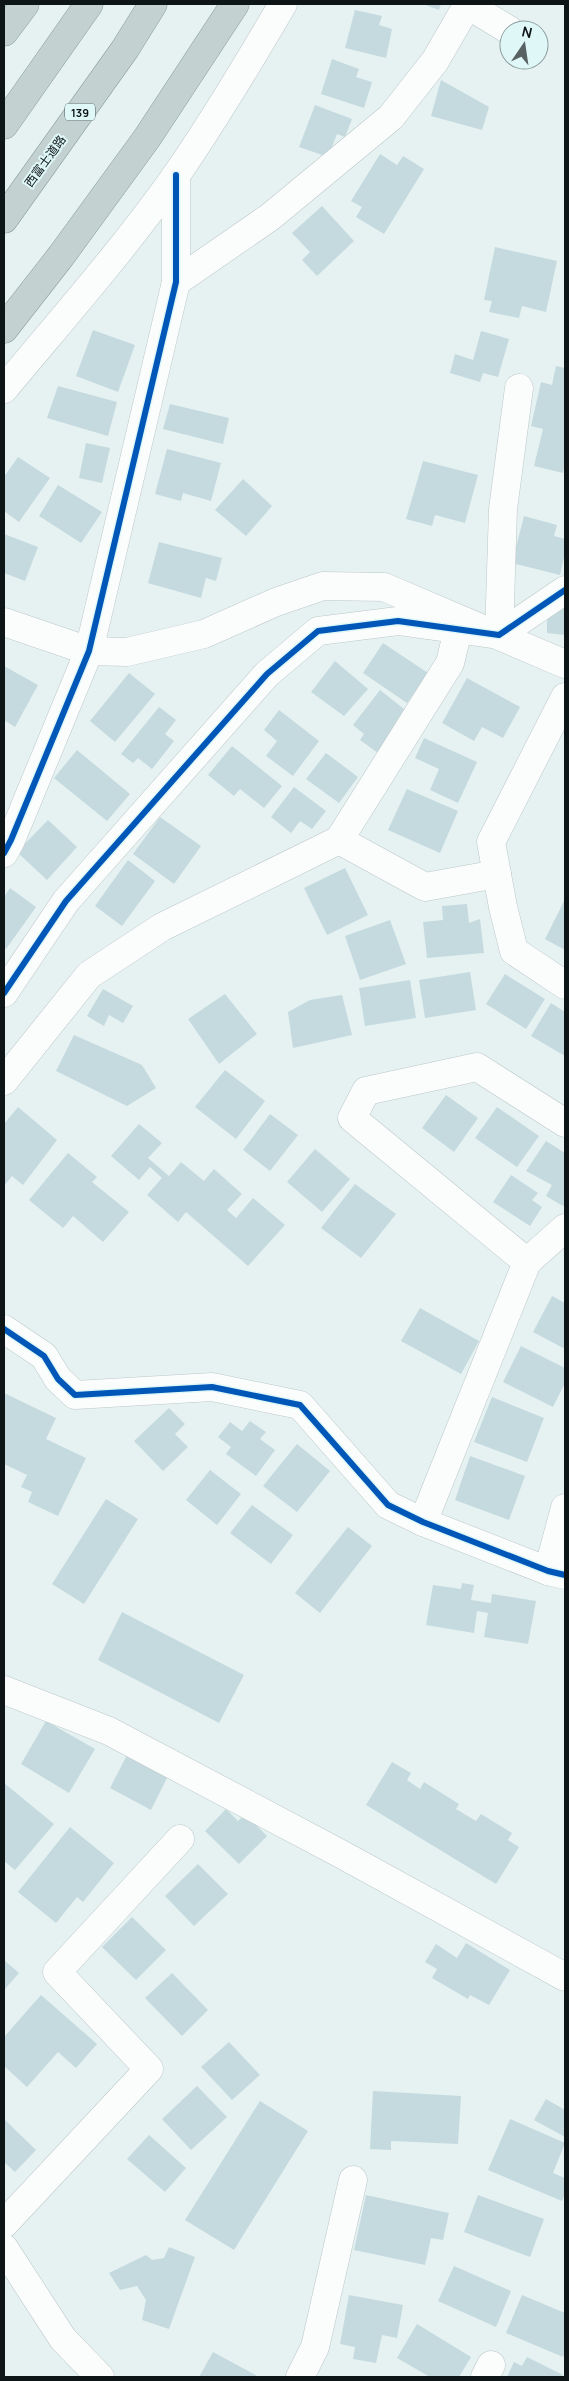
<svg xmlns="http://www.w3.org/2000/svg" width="569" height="2381" font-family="Manrope,'Noto Sans JP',sans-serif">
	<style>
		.building { fill: #c5dadf }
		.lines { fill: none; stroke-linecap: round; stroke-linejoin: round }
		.minor-casing { stroke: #bdc7c7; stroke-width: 29 }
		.highway-casing { stroke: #8b9e9c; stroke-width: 29 }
		.minor { stroke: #fbfdfd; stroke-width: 28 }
		.highway { stroke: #c3d2d0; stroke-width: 28 }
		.cycleway-casing { stroke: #e0f7f8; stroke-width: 9 }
		.cycleway { stroke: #0057b8; stroke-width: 6 }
		.labels { text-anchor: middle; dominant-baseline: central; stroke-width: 4; stroke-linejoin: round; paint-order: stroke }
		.shield { fill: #e0f7f8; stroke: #4c595a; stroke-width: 1 }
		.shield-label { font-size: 11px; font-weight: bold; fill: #0d1516 }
		.street-label { font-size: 12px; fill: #0d1516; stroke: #e0f7f8 }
	</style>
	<rect width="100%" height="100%" fill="#e6f2f2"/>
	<g class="building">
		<polygon points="423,4 441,4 439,10"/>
		<polygon points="355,10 382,16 379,25 392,29 386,58 345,48"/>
		<polygon points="332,59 359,69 356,77 372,82 364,108 321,94"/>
		<polygon points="441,80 489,107 482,130 431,116"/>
		<polygon points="315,105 352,119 345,137 337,134 328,157 299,147"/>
		<polygon points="380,154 397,165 403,156 424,169 384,234 356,217 362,207 351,201"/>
		<polygon points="322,206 354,241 317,276 302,260 310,252 292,233"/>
		<polygon points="495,247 557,261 546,312 522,306 519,318 489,312 492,301 484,300"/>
		<polygon points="93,330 135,345 118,392 76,376"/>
		<polygon points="481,331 509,339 498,377 483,373 480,382 450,373 455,354 473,360"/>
		<polygon points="556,366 565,368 565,462 563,473 534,466 543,429 531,426 541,382 552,385"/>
		<polygon points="58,386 117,402 108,436 47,418"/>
		<polygon points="170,404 229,418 223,444 163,429"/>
		<polygon points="86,443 110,448 102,483 79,478"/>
		<polygon points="167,449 221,463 211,501 183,493 181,501 155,494"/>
		<polygon points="18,457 50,478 19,522 4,511 4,477"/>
		<polygon points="423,461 478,475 465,523 435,515 432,526 406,519"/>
		<polygon points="243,479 272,506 246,536 215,510"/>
		<polygon points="58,485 102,512 81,543 39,516"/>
		<polygon points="524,516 557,525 554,536 565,539 565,553 560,575 512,563"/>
		<polygon points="4,534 38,547 25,581 4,573"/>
		<polygon points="159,542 222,558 216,581 206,578 201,598 148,583"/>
		<polygon points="565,607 565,635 547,633 547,618"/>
		<polygon points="383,643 428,673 407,703 363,673"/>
		<polygon points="335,661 368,689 344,716 311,692"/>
		<polygon points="4,666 38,685 15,727 4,720"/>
		<polygon points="129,673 155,694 115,742 90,721"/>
		<polygon points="467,678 520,707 503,738 482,727 474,741 442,723"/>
		<polygon points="380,690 409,713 378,753 360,740 364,734 353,725"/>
		<polygon points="159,707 176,720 165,734 174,741 152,769 138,758 133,763 121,754"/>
		<polygon points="279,710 319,741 293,776 266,756 277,741 264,730"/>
		<polygon points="424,738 477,762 458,803 430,790 439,769 415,758"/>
		<polygon points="232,746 282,786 264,808 240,789 234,796 208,775"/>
		<polygon points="77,750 130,794 107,821 54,778"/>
		<polygon points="326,753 358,777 339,803 306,779"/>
		<polygon points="294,787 326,811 312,829 300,821 291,833 271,817"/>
		<polygon points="407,789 458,811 440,853 388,830"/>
		<polygon points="160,817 201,846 174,884 133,854"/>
		<polygon points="48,820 77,847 47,880 17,852"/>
		<polygon points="128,860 155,881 122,926 95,906"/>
		<polygon points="345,868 368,915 327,935 304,888"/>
		<polygon points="10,888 36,907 6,949 4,947 4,897"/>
		<polygon points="565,899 565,950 545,939"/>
		<polygon points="467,904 469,923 480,919 484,953 427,958 423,922 443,920 442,906"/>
		<polygon points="390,920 406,964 360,980 345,936"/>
		<polygon points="470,972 476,1010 425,1018 419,980"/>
		<polygon points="505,974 545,999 526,1029 486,1004"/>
		<polygon points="410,980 416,1018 365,1026 359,988"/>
		<polygon points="103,989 133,1006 123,1023 109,1015 104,1026 87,1016"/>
		<polygon points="225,994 257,1034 219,1064 188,1019"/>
		<polygon points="342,995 352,1035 293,1048 288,1012 310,1000"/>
		<polygon points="551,1003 565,1012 565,1056 531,1036"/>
		<polygon points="74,1035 142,1065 156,1088 127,1106 56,1071"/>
		<polygon points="225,1070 265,1101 236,1139 195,1107"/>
		<polygon points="446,1095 478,1118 454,1152 422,1128"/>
		<polygon points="18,1107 57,1140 23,1185 12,1176 4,1186 4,1124"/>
		<polygon points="497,1107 539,1136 517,1167 475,1138"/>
		<polygon points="270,1114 298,1135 270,1171 243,1150"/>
		<polygon points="139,1124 162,1143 148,1158 169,1176 181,1162 204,1181 214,1169 242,1194 227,1210 236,1218 253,1198 285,1225 248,1266 186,1212 178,1222 147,1195 162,1178 150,1167 139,1180 111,1156"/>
		<polygon points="546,1141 565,1153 565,1203 563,1206 546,1196 552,1185 526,1171"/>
		<polygon points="315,1149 350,1179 322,1212 287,1182"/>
		<polygon points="68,1153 97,1177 92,1182 129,1212 103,1242 73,1216 63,1228 29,1200"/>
		<polygon points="511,1175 538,1193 532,1200 542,1207 530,1226 493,1202"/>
		<polygon points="355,1184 396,1214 361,1258 321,1228"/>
		<polygon points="552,1296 565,1303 565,1349 533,1332"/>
		<polygon points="420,1308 479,1341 461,1374 401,1341"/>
		<polygon points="521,1346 565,1368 565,1383 553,1407 503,1382"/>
		<polygon points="4,1393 56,1418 46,1439 86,1458 58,1516 28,1502 32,1492 21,1487 27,1475 4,1464"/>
		<polygon points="492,1397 544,1418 527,1462 474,1442"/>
		<polygon points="169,1408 185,1424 175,1434 188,1447 163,1471 134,1441"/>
		<polygon points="250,1421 266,1432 260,1439 275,1450 256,1476 226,1454 231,1447 218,1437 230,1422 242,1431"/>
		<polygon points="297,1444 330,1471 297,1512 263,1486"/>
		<polygon points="470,1456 525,1476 509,1520 455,1500"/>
		<polygon points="210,1470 241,1494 217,1525 186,1500"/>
		<polygon points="106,1499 138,1519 84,1604 52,1584"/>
		<polygon points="252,1505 293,1535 271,1564 230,1533"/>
		<polygon points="348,1527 372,1546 320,1613 295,1593"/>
		<polygon points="462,1583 474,1585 471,1600 491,1603 492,1594 536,1601 528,1644 484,1637 488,1613 477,1611 474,1633 426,1625 433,1585 461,1589"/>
		<polygon points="122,1612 244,1675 219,1723 98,1660"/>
		<polygon points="46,1721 95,1749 69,1793 21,1764"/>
		<polygon points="127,1755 168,1776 151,1810 110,1788"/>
		<polygon points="392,1762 411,1773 407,1780 420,1789 424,1782 459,1804 456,1809 476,1821 481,1814 512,1833 508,1840 519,1847 496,1884 366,1805"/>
		<polygon points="4,1783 54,1824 15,1870 4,1861"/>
		<polygon points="226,1809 238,1821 245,1814 267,1836 239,1864 205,1831"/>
		<polygon points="70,1827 114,1863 83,1902 77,1897 56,1923 18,1892"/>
		<polygon points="198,1864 228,1894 194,1926 165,1896"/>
		<polygon points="132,1917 166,1950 136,1980 102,1947"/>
		<polygon points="466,1943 510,1970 489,2005 470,1995 468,1999 432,1978 437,1969 425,1962 436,1944 457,1958"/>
		<polygon points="4,1960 19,1973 4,1990"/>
		<polygon points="172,1973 208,2010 182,2036 145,1998"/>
		<polygon points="41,1995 97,2044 76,2068 58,2052 27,2087 4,2066 4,2037"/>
		<polygon points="229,2042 260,2075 232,2100 201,2067"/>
		<polygon points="197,2086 227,2117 191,2150 162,2119"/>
		<polygon points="373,2091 461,2096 458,2144 391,2141 391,2150 370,2149"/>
		<polygon points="546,2099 565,2110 565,2137 534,2120"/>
		<polygon points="260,2101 308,2131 234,2250 185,2220"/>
		<polygon points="4,2119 36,2150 15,2172 4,2162"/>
		<polygon points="510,2119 565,2143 553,2173 565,2178 565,2194 562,2201 488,2170"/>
		<polygon points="149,2135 186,2168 165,2192 127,2159"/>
		<polygon points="366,2195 449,2213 443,2240 431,2238 425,2265 354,2250"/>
		<polygon points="478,2195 544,2219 530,2257 464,2232"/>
		<polygon points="169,2247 195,2257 169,2329 142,2320 146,2300 137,2286 120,2290 109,2273 146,2255 152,2260 164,2258"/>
		<polygon points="454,2266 511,2291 496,2327 438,2301"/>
		<polygon points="349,2295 403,2305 397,2338 382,2335 376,2363 353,2359 355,2347 340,2344"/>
		<polygon points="522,2295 565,2313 565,2352 563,2357 506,2333"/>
		<polygon points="417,2324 471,2357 459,2377 430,2377 397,2358"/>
		<polygon points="213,2352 259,2377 199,2377"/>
		<polygon points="527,2357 563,2375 562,2377 507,2377 514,2362 522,2366"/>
	</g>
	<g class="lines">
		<defs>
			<g id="minor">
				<polyline points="468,5 509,30"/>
				<polyline points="176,282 270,217 391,117 435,61 468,4"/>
				<path d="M 4,389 C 63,318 124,249 177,174 C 215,119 249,62 283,4"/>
				<polyline points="4,622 89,651 127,652 204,634 276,602 323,586 384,587 565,664"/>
				<polyline points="458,630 450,663 339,840 425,887 497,874"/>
				<polyline points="499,635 503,509 519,388"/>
				<polyline points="565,697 491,842 503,907 514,951 565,985"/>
				<polyline points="4,853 11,840 89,651 176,282 176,175"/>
				<polyline points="4,993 66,901 267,674 318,631 398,621 499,635 565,590"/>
				<polyline points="4,1081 89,975 162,927 339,840"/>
				<polyline points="527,1262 352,1118 366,1091 477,1067 565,1123"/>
				<polyline points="4,1329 44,1356 58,1379 75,1395 212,1387 300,1405 388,1505 423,1522 548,1571 565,1575"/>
				<polyline points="423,1522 527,1262 565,1228"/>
				<polyline points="548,1571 565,1508"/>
				<polyline points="4,1690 109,1731 341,1854 565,1977"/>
				<polyline points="4,2224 149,2069 57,1972 180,1839"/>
				<polyline points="4,2248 63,2339 100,2377"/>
				<polyline points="300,2377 315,2347 353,2180"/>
				<polyline points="485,2377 491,2365"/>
			</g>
			<g id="highway">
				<polyline points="4,32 25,4"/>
				<polyline points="4,125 89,4"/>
				<polyline points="4,219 125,49 153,4"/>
				<polyline points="4,329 61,256 147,138 235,4"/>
			</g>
		</defs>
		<use href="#minor" class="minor-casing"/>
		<use href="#highway" class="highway-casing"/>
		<use href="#minor" class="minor"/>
		<use href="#highway" class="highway"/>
		<defs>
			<g id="cycleway">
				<polyline points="4,853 11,840 89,651 176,282 176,175"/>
				<polyline points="4,993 66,901 267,674 318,631 398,621 499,635 565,590"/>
				<polyline points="4,1329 44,1356 58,1379 75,1395 212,1387 300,1405 388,1505 423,1522 548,1571 565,1575"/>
			</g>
		</defs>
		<use href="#cycleway" class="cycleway-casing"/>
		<use href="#cycleway" class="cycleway"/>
	</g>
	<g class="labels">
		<rect class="shield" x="65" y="103.5" width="30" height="17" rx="4"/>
		<g class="shield-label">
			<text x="80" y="112">139</text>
		</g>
		<g class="street-label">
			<text transform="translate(45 161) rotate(-54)">西富士道路</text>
		</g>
	</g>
	<rect width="569" height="2381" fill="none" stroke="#0d1516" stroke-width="10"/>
	<g transform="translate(524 45) rotate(13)"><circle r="24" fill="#e0f7f8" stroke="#8c9d9e"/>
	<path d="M0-4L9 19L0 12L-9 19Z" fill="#596263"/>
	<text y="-8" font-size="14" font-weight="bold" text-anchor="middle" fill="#0d1516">N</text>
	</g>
</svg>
